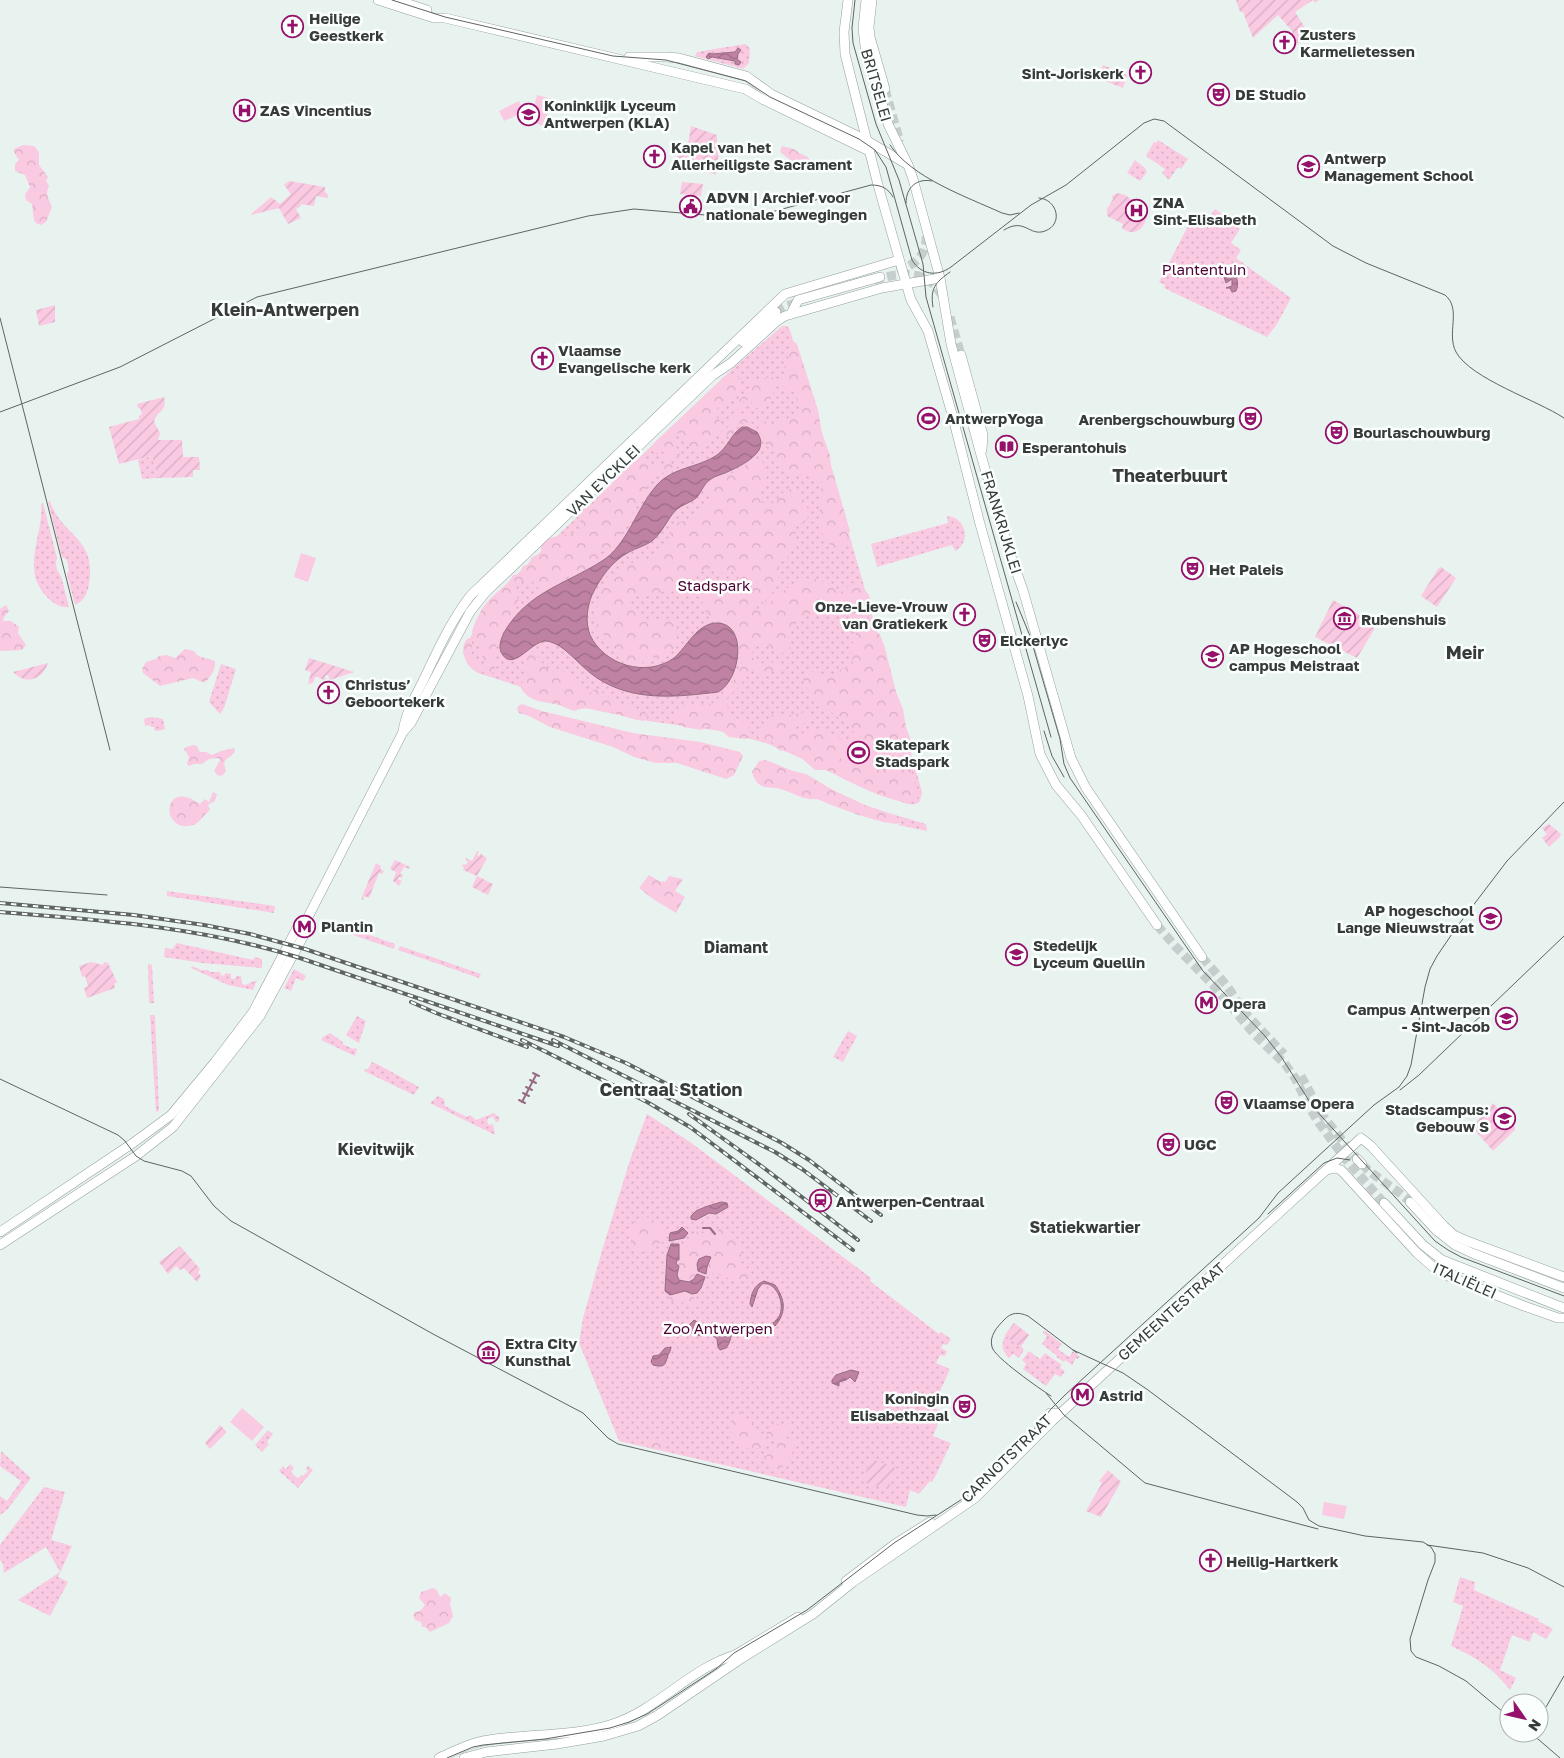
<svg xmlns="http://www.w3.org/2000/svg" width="1564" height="1758" font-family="'Golos Text',sans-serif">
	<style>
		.grass { fill: url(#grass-dots) }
		.forest { fill: url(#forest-crowns) }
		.garden { fill: url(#garden-furrows) }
		.pitch { fill: #fac9e2 }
		.water { fill: url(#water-waves); stroke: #976d84 }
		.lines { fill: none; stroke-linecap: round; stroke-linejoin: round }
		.stream { stroke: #976d84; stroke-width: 2 }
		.secondary-tunnel { stroke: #c5cecc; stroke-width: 9; stroke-dasharray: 9 4.5; stroke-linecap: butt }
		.secondary-casing { stroke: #949f9c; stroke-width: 10 }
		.secondary { stroke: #fff; stroke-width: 9 }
		.tram { stroke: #5e6462; stroke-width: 1 }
		.rail-casing { stroke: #5e6462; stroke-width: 4 }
		.rail { stroke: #fafffd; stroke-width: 2; stroke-dasharray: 5.5; stroke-linecap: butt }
		.labels { text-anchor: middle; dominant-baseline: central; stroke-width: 5; stroke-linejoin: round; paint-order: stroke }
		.poi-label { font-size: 15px; font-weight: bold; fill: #373b3a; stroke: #fafffd; text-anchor: start }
		.street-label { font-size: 15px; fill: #373b3a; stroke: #fafffd }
		.park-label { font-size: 15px; fill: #4e0135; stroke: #fafffd }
		.neighbourhood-label { font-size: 16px; font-weight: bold; fill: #373b3a; stroke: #fafffd }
		.quarter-label { font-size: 18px; font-weight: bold; fill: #373b3a; stroke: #fafffd }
	</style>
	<defs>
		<pattern id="grass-dots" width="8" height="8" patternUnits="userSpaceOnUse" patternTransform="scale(1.25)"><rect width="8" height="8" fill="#fac9e2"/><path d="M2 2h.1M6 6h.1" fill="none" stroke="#d7aec3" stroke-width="1.8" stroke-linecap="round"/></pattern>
		<pattern id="forest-crowns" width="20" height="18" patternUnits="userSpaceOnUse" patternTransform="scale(1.25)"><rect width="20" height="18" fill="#fac9e2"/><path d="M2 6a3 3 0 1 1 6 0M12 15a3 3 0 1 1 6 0" fill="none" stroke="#d7aec3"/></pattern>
		<pattern id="garden-furrows" width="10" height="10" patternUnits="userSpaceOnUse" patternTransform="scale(1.25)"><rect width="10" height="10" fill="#fac9e2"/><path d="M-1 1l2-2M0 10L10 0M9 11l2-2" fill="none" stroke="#d7aec3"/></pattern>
		<pattern id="water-waves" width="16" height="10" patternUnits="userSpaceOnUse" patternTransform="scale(1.25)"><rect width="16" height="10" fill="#c082a3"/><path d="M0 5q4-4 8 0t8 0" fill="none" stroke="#9d6c86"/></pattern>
	</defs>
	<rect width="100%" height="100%" fill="#e8f3f0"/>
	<g class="grass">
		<polygon points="745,44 747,45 750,49 749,63 744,68 744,69 695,56 697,52"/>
		<polygon points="1158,140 1188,159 1181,169 1178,167 1169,180 1162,173 1165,169 1146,156 1154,142 1156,143"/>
		<polygon points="1135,160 1145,168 1147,172 1140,181 1127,173"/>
		<polygon points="1215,209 1222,214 1212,229 1222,216 1240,229 1231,243 1241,250 1236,258 1291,298 1277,324 1267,337 1164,288 1165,285 1159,282 1188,226 1203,228"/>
		<path d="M 782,326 L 787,326 L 790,330 L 860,572 L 922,792 L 920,801 C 913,808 905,803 897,800 L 766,743 L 720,731 L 648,721 L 590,709 L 478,673 C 469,668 465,662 463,651 L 491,599 L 729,372 Z"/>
		<polygon points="152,456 158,478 142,479 138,460"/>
		<path d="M 50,501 C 61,536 97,537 89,583 C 88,593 84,601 75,605 L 67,574 L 69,570 L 67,560 L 62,557 L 48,502 Z"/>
		<path d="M 43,503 L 57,558 C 55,564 56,571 61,576 L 69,607 C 61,608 54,604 48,598 C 19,569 44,537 41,504 Z"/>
		<path d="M 947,516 C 966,517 972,542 955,551 L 952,545 L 877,567 L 871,544 L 948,523 Z"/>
		<polygon points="221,664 236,669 224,708 220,714 209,702"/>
		<polygon points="151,717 163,719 165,729 158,731 154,730 154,727 151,727 150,725 145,726 144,719"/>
		<polygon points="892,814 926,824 927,831 898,825 901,823 900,820"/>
		<polygon points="167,891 275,906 274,913 167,896"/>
		<polygon points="327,920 395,944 394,949 324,925"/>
		<polygon points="177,943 253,960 255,957 262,959 262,968 203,963 164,957 165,948 172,949"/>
		<polygon points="400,946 481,974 479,978 398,950"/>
		<polygon points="148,964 152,965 154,1003 149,1003"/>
		<polygon points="192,966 201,970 208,970 210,972 220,972 221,975 223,976 226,973 231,974 231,978 234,979 237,976 241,976 242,984 245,985 257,980 253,990 228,985 191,968"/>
		<polygon points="294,969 306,976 303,981 296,978 291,991 284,988"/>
		<polygon points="150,1015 155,1015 159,1111 156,1112"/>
		<polygon points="357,1016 366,1021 359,1043 346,1035"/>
		<polygon points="848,1031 857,1036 843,1062 833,1057"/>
		<polygon points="330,1033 343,1042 342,1044 354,1049 354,1048 357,1049 355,1056 321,1040 323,1037"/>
		<path d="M 372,1062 C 377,1063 411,1083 419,1087 L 414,1095 L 364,1071 L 365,1069 L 368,1069 Z"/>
		<polygon points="438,1096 444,1099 445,1106 467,1117 470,1115 476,1120 494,1113 500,1118 498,1122 496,1122 493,1117 488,1118 487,1122 489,1125 493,1124 495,1135 430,1103"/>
		<polygon points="647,1114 690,1142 871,1278 870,1281 939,1334 941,1332 951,1339 947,1345 943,1344 941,1348 947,1351 945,1356 940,1355 936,1363 950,1369 933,1407 943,1412 933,1436 951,1443 936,1475 932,1482 930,1481 919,1494 910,1490 906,1507 619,1441 579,1343 583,1318 604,1244 630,1160"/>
		<path d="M 1014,1323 L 1029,1335 L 1021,1346 L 1024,1350 L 1019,1358 L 1013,1354 L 1009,1358 C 996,1346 1005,1335 1014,1323 Z"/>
		<polygon points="1044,1330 1062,1344 1058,1349 1069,1357 1073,1351 1080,1357 1078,1359 1076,1358 1072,1365 1065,1360 1064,1362 1056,1357 1057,1356 1042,1344 1047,1336 1043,1333"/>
		<polygon points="1029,1351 1040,1359 1045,1353 1062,1365 1060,1368 1065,1371 1061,1377 1055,1374 1046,1386 1023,1369 1026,1364 1022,1360"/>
		<polygon points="268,1430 273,1434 267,1442 269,1444 262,1452 255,1445"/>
		<polygon points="1,1451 31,1478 7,1510 0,1515 0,1496 7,1501 21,1481 0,1466"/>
		<polygon points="290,1464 294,1468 291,1472 298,1479 301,1475 303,1476 308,1471 306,1469 308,1466 313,1470 298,1488 279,1471 283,1466 286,1469"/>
		<polygon points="44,1487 65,1492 51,1540 72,1546 58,1577 68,1582 50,1616 18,1600 60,1572 46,1547 4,1573 3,1564 0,1560 0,1545"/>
		<path d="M 1460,1577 L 1475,1582 L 1474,1590 L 1539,1619 L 1538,1621 L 1553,1629 L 1546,1639 L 1533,1632 L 1530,1642 L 1512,1635 L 1500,1670 L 1516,1678 L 1510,1690 C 1492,1667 1477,1658 1451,1646 L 1463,1606 L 1453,1602 Z"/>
	</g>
	<g class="forest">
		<polygon points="23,145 34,146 39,152 39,165 48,177 46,181 49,186 47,192 48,198 52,207 46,222 41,225 36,223 34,220 32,204 26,200 25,195 30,187 25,175 15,171 15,164 19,160 14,152 14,149"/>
		<polygon points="782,146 794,149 799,153 808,157 809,160 816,162 817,165 812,169 803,170 780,152"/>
		<path d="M 792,340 L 797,344 L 818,410 L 822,433 L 830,455 L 831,465 L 850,531 L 846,542 L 841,549 L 837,549 C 826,543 821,536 819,522 L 812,522 L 819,518 L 822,480 L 800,473 L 795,476 L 790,475 L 788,471 L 777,463 L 775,454 L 766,445 L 763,437 L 758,430 L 760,423 L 764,421 L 773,425 L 780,423 L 801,411 L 795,393 L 784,387 L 778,379 L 780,377 L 787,376 L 784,367 L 787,363 Z"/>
		<path d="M 731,375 L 740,378 L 742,385 L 724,405 L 715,409 L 714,415 L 723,423 L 722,428 L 706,441 L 703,450 C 693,448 683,446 681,435 L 677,433 C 671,441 677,449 681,456 C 676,461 670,462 664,458 L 664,453 L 662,451 L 657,454 L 654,452 L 653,444 L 724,377 Z"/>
		<path d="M 771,377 L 775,379 L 777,386 C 772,394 770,402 764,409 L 756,409 L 751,401 L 748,400 L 744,401 L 741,408 L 736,411 L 733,406 L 750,390 L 751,382 L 755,379 L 761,379 Z"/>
		<path d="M 745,413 L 750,413 L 754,415 L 753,422 L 741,423 L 740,425 C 734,429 729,437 722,438 L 721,433 L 728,427 L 734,415 Z"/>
		<path d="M 643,459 C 655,464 653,470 667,462 L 672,464 L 673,467 C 668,474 661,473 653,473 L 647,480 L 646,495 L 639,502 L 613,549 L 611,550 L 607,548 L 603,548 L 597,561 L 590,567 L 557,583 L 549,591 L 544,594 L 540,592 L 535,582 L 530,583 L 523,581 C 517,584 515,588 514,594 L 517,596 L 519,602 L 515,610 L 517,619 L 514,622 L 505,626 C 504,634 500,634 498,640 C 493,650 497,662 494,672 L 490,674 C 482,660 480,645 472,631 C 478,615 482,606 495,594 C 501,589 510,582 513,575 L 520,574 L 523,566 L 528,565 L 532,557 L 541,553 L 541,547 L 545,539 L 574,533 L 576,535 L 581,533 L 583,526 C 579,516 575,519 583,509 C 593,505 596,507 599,495 C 601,493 612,484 613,483 L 614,480 L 620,476 L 625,469 L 635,461 Z"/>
		<path d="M 752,460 L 763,462 C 769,477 766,481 758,494 L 761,502 C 780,509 776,492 791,489 L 803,498 L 810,514 L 804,523 L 796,523 L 792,527 L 797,536 L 788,558 L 779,563 C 781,578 774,594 764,603 L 754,600 L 758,611 L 762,611 C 772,600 794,579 810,578 C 812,578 815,579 817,580 C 833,584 849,594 835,611 L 827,613 L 821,611 L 801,617 L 791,629 L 788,636 L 791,651 L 778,654 L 767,644 L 756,643 L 754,646 L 752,657 C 760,668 770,661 781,662 L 784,666 L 780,669 L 772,671 L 770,675 L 761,676 L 752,667 L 743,678 L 742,684 L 727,698 C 727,720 733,715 748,725 L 749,734 L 746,739 L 729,737 L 721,730 L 712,728 L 706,727 L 702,730 L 683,727 L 677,724 L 676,717 L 679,706 C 692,701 704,707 713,703 C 719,700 723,692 728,686 C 734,681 741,671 742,663 C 743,660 720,624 716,621 C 707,615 704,612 702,600 L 711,590 L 723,590 L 736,595 L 745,592 L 749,582 L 747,579 L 737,577 L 732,571 L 726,576 L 718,570 L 707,568 L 654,596 C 644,592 638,595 630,601 C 630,620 659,623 673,620 L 679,632 L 673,651 L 658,658 L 651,657 L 640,665 L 626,663 L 622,660 L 617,651 L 603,634 L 600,634 L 597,631 L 597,620 L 594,613 L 596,608 L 600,605 L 605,579 L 609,576 L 615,575 L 624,565 L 650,558 L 665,549 L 669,544 L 668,536 L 674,523 L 685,521 L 698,514 L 713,500 L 705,494 L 700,488 L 703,481 L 718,471 L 732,473 L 742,468 Z"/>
		<path d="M 852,583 L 860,585 L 869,595 L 870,602 L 867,611 L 868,622 L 880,635 L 885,648 L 896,692 L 903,709 L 906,727 L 911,741 L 908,762 L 919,794 L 916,801 C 897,808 845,779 826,770 L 815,770 L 799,756 L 783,750 L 780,751 L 771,741 L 766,741 L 758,737 L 759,728 L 774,713 L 784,716 L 805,712 L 810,718 L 804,724 L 794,727 L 794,733 C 802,736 805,731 813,730 C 825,728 841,736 848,746 L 874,746 L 816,700 L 810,693 L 803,681 C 809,661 824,681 834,675 C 842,671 838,667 851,667 L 853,665 L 851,647 L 856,634 L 853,623 L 854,611 L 843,595 L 843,591 Z"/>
		<polygon points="6,605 9,611 4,617 3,621 11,621 19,627 18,633 26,645 22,650 0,651 0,609"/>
		<path d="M 468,638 L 472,640 L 472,656 L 483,672 L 481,673 C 469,665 456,651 468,638 Z"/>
		<path d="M 185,649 L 194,651 L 198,656 L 215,661 C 216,668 211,678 205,682 L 202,682 L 193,678 L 160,686 L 143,673 L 142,669 L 146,662 L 156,659 L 159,656 L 167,655 L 175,658 Z"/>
		<path d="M 530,651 L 536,653 C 541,663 548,671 559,674 L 563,671 L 572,674 L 583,692 L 589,693 L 596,689 L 605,694 L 612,701 L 643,711 L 647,714 L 648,717 L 643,721 C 621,718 595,702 574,711 C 569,709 564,707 559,705 C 544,701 528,703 520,686 L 527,675 C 525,664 522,660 530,651 Z"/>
		<polygon points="522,704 542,711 633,733 700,742 740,752 743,756 734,775 726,779 677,763 656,763 634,757 613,747 550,727 529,716 519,713 517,709 518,706"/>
		<path d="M 193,745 L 197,746 L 200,752 L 206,752 L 212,755 L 221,751 L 234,748 L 235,752 C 228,760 221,758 226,771 L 223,775 L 218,776 L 214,771 L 220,760 L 218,758 L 209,759 L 202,764 L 194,764 L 189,766 L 187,764 L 189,757 L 184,749 L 186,747 Z"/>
		<path d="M 766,760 L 793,771 L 806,774 L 833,790 L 865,805 L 892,814 L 900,820 L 901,823 C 889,828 831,805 817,799 C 803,801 793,792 780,789 C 773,787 766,789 760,785 C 756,782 753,777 752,772 L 759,761 Z"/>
		<path d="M 213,792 L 217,794 L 215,801 L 208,805 L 210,810 C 204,814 200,823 193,825 C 160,835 161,776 200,804 L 205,799 L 209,802 Z"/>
		<polygon points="649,875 661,882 663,881 665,882 669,876 683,879 675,891 685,897 676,913 653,899 639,888"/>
		<path d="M 643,1216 C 656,1220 668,1228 663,1242 C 651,1245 651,1259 634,1249 C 628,1236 628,1222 643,1216 Z"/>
		<path d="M 720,1227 L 729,1230 L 731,1232 L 741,1251 L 741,1262 L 755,1277 C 739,1279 732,1281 718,1274 C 712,1272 703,1273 697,1271 C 695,1282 683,1287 677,1275 L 679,1260 L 679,1244 L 688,1247 L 688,1243 L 698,1231 L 711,1236 L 716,1235 Z"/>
		<path d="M 685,1291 C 693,1293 693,1300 701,1304 L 700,1307 L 696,1307 L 686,1303 L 669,1300 L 670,1295 Z"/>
		<path d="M 741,1411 L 743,1415 L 753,1423 L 759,1433 L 767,1441 L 766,1447 C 758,1450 751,1446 743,1449 L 731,1432 L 731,1421 Z"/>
		<polygon points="774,1423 790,1426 787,1439 795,1441 792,1454 780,1469 775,1469 775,1466 757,1459 759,1454 765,1456 774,1451 774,1440 772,1437 766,1436 768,1429"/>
		<polygon points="652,1439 662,1440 666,1443 665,1451 649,1448"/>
		<polygon points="433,1588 437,1590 440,1597 445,1593 451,1598 450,1604 453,1616 449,1623 430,1632 425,1627 422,1627 421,1622 415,1620 413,1615 415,1612 420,1611 425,1605 419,1598 421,1592"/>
	</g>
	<g class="garden">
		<polygon points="1236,0 1319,0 1315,3 1313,0 1295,12 1309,34 1296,45 1288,36 1293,32 1278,15 1253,38 1243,12 1240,12"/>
		<polygon points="1103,65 1127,75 1123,88 1097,78"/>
		<polygon points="691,126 717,135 717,150 719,151 716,174 696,171 696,167 692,167 691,170 684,169 685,164 676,163 679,144 688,145"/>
		<polygon points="289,181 325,187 325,192 328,195 327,198 316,196 314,206 300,204 301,206 296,209 301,218 288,224 279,208 251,215 251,214 271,197 280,204 291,194 284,185"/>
		<polygon points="682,182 703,184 701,196 680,194"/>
		<path d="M 1117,193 L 1125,195 L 1146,209 C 1149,217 1143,232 1133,232 C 1129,233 1125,230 1122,228 L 1123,224 L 1107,216 L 1107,209 L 1113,199 L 1112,196 Z"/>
		<polygon points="55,305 55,322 39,326 36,310"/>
		<path d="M 164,397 C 168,412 156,411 154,422 L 160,433 L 158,440 L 182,440 L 183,457 L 199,457 L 200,470 L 193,470 L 193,477 L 158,478 L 152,456 L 119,464 L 109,427 L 139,419 L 139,416 L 142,414 L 140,408 L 138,408 L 137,404 Z"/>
		<polygon points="1441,567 1456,578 1437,607 1421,596 1438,569"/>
		<polygon points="1333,600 1365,618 1363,623 1375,628 1357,658 1315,637"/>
		<polygon points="309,658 354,672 330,680 328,675 325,676 326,679 323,680 318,677 315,677 313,683 308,684 311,672 305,670"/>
		<path d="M 48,663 C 43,679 26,686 13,672 Z"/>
		<polygon points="1549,824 1561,834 1560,837 1549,847 1542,838 1547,834 1542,828"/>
		<polygon points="477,851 479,852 477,855 479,856 481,853 482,855 487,858 477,876 493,884 488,895 472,887 477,876 463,870 464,868 462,866 464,864 466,865 468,862 466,860 466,858 472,861"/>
		<polygon points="395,860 410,867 409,869 404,867 400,874 403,875 402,878 399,877 398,879 402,881 399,886 393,881 396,872 390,869"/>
		<polygon points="376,863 381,866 380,869 384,871 382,874 379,873 369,898 364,896 363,900 361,899"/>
		<polygon points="91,962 103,965 104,962 108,963 117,982 114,984 115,988 87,998 84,988 88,986 85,976 82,977 79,966"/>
		<polygon points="1493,1103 1515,1127 1515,1130 1493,1151 1472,1127"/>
		<polygon points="180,1246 200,1269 198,1273 201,1276 197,1282 184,1268 180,1270 176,1266 168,1274 159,1262"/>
		<polygon points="1014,1323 1029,1335 1020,1347 1005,1335"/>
		<polygon points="220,1425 227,1432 210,1449 205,1443"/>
		<polygon points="870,1459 895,1467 889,1489 863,1482"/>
		<polygon points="1108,1470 1121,1482 1101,1517 1086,1511 1102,1483 1099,1481"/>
	</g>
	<g class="pitch">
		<polygon points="537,95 552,99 544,126 530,122"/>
		<polygon points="519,101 524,112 504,121 499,111"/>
		<polygon points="301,553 316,558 308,582 294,577"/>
		<polygon points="852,732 880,749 868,768 862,768 837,757"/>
		<polygon points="242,1408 264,1427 252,1441 230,1422"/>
		<polygon points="1324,1502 1347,1506 1344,1519 1322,1515"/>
	</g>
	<g class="water">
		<polygon points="738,48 741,50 738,54 737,59 741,62 739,65 735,64 735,61 712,57 708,59 706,57 709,53 712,54 735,52"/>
		<path d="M 1231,272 C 1238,276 1239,284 1236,291 L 1232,292 L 1230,288 L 1226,288 L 1232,286 L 1232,279 L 1226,283 L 1224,277 Z"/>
		<path d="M 742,427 L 747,427 L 757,432 C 761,438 762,444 759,450 C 752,461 736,468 725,473 C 720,475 715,476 711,479 C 704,483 702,491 697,497 C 691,503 682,504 675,511 C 667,520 662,533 652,541 C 645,546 636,548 629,552 C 612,561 600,578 592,595 C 587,607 585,622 590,635 C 604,665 646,678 674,658 C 687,647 697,623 717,623 C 748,623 741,680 718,692 C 676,697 634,702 597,678 C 585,670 576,659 565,650 C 560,646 552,641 545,641 C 530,642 512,674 501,652 C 498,646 502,636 505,631 C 528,592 566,584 602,561 C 627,546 637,507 657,485 C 673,467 698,468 717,455 C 728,447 731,434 742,427 Z"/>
		<polygon points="721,1202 727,1203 728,1207 716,1214 709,1213 696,1220 691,1219 691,1216 696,1211 705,1207"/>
		<polygon points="682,1227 688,1233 684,1238 669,1241 670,1233 678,1231"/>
		<polygon points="671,1244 679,1244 679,1260 677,1260 676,1264 679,1266 677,1275 679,1280 689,1282 694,1279 697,1274 705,1277 701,1288 697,1293 692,1294 685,1291 670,1295 665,1291 667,1255"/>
		<polygon points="706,1256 711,1257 707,1267 706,1274 698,1271 697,1264 699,1259"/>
		<path d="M 764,1281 L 775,1285 C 785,1299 787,1312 775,1326 L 773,1323 C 777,1320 781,1315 781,1310 C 783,1298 774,1281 762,1284 L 758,1289 L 752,1307 L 750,1304 C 751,1294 754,1285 764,1281 Z"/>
		<path d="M 694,1320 L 704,1326 L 714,1325 L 720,1330 L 724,1327 L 730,1329 C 733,1334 730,1343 726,1348 L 720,1350 L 718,1347 L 717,1339 L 711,1334 L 702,1336 L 692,1334 L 689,1329 L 690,1324 Z"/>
		<path d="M 671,1347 C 671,1350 669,1353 668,1355 C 665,1365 665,1368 653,1365 L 651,1362 L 653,1356 L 659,1355 L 665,1348 Z"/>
		<polygon points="851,1370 859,1372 855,1382 850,1377 846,1380 839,1382 839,1386 832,1383 832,1380 836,1375"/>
	</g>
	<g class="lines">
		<g class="stream">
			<polyline points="533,1073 539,1076"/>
			<polyline points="530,1080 536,1083"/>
			<polyline points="526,1087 532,1090"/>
			<polyline points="523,1093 529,1096"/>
			<polyline points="519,1100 525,1103"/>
			<polyline points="522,1102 536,1075"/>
			<polyline points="703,1228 710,1228 715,1234"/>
		</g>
		<g class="secondary-tunnel">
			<polyline points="885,89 900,142"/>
			<path d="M 897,271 C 916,265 928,254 926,232"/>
			<path d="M 874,280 C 901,272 930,268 944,300"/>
			<polyline points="776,312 787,306 801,301"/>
			<polyline points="950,317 961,355"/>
			<polyline points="1157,925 1175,946 1213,985 1255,1035 1285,1064 1295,1078 1309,1107 1319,1123 1347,1161 1384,1203"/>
			<polyline points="1202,957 1227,986 1247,1015 1284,1054"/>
			<polyline points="1301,1076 1323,1116 1357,1159"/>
			<path d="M 1362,1164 C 1376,1179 1395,1187 1410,1202"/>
		</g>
		<defs>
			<g id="secondary">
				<polyline points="378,0 434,18 445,18 745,89 764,100 869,151"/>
				<polyline points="396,0 427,10"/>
				<polyline points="848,0 844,32 845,54 878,185 906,283 911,300 928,331 952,414 980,524 1028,696 1040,754 1056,785 1081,815 1157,925"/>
				<polyline points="866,0 863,28 865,46 888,124 908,165 913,179 940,278 951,344 981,455 1010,554 1023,590 1071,758 1086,788 1202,957"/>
				<polyline points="872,0 869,27 870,37 885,89"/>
				<polyline points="629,57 666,57 679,58 746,76 771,94 866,140 908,165"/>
				<polyline points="791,314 798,300 880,277"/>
				<polyline points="743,342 776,312"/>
				<polyline points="961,355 983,435 982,450"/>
				<polyline points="403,732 411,723 470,612 485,593 713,375 731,363 777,321 785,316 882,288 940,278"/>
				<polyline points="1357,1159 1362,1164"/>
				<polyline points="1327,1170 1334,1168 1341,1170 1417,1253 1433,1267 1448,1276 1524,1306 1558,1318 1564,1318"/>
				<polyline points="1410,1202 1436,1230 1455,1245 1472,1253 1564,1288"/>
				<polyline points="1384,1203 1423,1245 1442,1260 1564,1308"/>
				<path d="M 0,1232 L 133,1143 L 171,1115 L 215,1062 L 253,1012 L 297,928 L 305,923 L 403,732 C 405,714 415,697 423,681 C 437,652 451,620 471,595 L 785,294 L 899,260"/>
				<polyline points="0,1245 136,1156 173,1127 260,1016 306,931 305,923"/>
				<polyline points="1039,1427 1050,1413 1061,1413"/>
				<polyline points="846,1581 895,1544 930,1522"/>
				<path d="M 439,1758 C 455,1751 471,1742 489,1740 C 530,1733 573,1737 613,1724 C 658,1709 691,1668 735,1655 L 798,1617"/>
				<polyline points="464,1758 486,1752 557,1744 604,1736 638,1726 658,1715 739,1660 813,1614 853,1582 975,1498 1052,1421 1361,1138 1371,1146 1444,1226 1454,1235 1467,1241 1564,1277"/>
			</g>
		</defs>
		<use href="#secondary" class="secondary-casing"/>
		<use href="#secondary" class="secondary"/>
		<g class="tram">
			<path d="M 392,0 L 445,17 L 613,56 L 666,60 L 746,81 L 770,97 L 859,139 L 875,150 L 886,167 L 912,260 C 921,275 937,277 951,267 L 1031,205 L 1066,185 L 1144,123 L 1154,119 L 1164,121 L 1333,246 L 1366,263 L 1445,295 C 1462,309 1446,333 1456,352 C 1471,379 1537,400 1564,418"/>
			<polyline points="855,0 852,28 853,43 876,124 899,180 923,264 926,297 1051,737"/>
			<path d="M 890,145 C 912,178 967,197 1002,213 L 1010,215 L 1019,213"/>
			<path d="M 906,203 C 906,187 917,178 932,181"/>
			<path d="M 1004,230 C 1025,217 1029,237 1045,231 C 1064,224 1057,199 1039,198"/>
			<path d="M 933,307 C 930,288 935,283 950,272"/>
			<polyline points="0,318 110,750"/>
			<path d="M 0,412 L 120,367 L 257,297 L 588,216 L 634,209 L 741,218 L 753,217 L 871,185 C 881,185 888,188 893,197"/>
			<polyline points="1016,602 1030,636 1060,739 1064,764 1070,778 1203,971 1265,1036 1282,1058 1313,1107 1435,1241 1448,1250 1461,1257 1564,1296"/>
			<polyline points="1044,731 1052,756 1064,777"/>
			<polyline points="0,887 107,895"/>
			<polyline points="0,1079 118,1135 125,1141 136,1156 144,1161 182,1171 191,1176 214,1206 231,1221 433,1334 583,1413 608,1438 618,1444 917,1515 927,1516 936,1515"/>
			<polyline points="1400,1090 1419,1075 1564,936"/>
			<polyline points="1268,1214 1324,1163 1337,1158 1350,1160"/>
			<polyline points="1073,1350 1123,1373 1148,1390 1297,1502 1303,1508 1309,1520 1319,1526 1365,1536 1423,1542 1431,1547 1435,1554 1435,1562 1428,1580 1410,1639 1411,1651 1416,1657 1439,1666 1466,1681 1509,1717"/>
			<polyline points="1046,1393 1064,1415 1145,1483 1318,1529"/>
			<path d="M 1051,1396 C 1040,1389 994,1357 992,1347 C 989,1336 997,1327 1004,1320 C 1011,1312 1019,1312 1028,1316 L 1077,1353"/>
			<polyline points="1427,1545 1483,1553 1528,1568 1564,1587"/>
			<polyline points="1539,1715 1546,1707 1564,1676"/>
			<polyline points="1531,1733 1560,1758"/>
			<polyline points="447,1758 473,1747 483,1745 545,1739 610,1728 629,1722 647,1714 716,1669 734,1653 807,1610 894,1543 970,1494 1033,1431 1051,1409 1065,1395 1259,1218 1278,1193 1374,1105 1399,1087 1407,1076 1411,1065 1425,987 1430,969 1437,956 1456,928 1507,861 1564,802"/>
		</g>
		<defs>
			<g id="rail">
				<polyline points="0,903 134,915 204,925 250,934 305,949 564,1037 626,1063 782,1143 809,1160 881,1215"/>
				<path d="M 0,912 C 101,920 203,927 300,958 L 558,1046"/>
				<polyline points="411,1002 436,1013 527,1047"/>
				<polyline points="522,1040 647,1102 690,1127 853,1250"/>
				<polyline points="553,1040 775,1152 802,1169 871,1221"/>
				<polyline points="689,1114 764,1168 858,1240"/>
			</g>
		</defs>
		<use href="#rail" class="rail-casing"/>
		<use href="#rail" class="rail"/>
	</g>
	<defs>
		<symbol id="church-ring" viewBox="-11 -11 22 22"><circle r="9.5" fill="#fafffd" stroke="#95116a" stroke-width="1.5"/><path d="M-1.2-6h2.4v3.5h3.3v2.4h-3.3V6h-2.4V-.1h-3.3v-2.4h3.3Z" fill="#95116a"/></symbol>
		<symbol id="theatre-ring" viewBox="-11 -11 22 22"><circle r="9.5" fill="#fafffd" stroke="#95116a" stroke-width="1.5"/><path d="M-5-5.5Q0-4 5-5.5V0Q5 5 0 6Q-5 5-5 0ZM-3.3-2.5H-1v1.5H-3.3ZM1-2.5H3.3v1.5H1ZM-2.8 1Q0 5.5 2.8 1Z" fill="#95116a"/></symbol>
		<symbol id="hospital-ring" viewBox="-11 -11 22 22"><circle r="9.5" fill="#fafffd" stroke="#95116a" stroke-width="1.5"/><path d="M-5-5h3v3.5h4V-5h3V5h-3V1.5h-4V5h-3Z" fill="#95116a"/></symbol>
		<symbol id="university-ring" viewBox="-11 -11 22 22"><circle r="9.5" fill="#fafffd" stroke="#95116a" stroke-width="1.5"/><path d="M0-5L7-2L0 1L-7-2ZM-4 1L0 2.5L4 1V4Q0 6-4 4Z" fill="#95116a"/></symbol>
		<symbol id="civic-ring" viewBox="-11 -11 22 22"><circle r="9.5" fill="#fafffd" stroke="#95116a" stroke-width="1.5"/><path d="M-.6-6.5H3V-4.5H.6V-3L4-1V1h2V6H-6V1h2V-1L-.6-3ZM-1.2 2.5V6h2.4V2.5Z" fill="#95116a"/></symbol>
		<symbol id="stadium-ring" viewBox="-11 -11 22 22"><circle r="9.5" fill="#fafffd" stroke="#95116a" stroke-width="1.5"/><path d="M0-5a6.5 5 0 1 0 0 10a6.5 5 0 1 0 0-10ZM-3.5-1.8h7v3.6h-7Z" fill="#95116a"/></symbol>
		<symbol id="library-ring" viewBox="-11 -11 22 22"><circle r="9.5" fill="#fafffd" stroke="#95116a" stroke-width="1.5"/><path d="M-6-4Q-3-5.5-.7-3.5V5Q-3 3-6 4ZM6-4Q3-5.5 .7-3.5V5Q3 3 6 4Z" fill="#95116a"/></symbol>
		<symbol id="museum-ring" viewBox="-11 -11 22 22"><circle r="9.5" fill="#fafffd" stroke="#95116a" stroke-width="1.5"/><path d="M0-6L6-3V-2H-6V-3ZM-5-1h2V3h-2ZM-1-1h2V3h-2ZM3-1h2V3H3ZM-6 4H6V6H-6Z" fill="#95116a"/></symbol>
		<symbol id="metro-ring" viewBox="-11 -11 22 22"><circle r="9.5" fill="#fafffd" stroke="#95116a" stroke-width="1.5"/><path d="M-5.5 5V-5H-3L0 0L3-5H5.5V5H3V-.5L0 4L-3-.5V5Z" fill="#95116a"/></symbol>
		<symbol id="station-ring" viewBox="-11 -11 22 22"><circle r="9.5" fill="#fafffd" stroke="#95116a" stroke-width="1.5"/><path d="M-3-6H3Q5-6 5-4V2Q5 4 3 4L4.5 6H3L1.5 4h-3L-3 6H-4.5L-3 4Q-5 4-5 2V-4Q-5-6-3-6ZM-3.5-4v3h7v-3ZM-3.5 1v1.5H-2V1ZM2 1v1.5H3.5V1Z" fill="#95116a"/></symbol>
	</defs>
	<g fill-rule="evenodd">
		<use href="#church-ring" x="280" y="14" width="25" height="25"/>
		<use href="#church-ring" x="1272" y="30" width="25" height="25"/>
		<use href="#church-ring" x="1128" y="60" width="25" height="25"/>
		<use href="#theatre-ring" x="1206" y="82" width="25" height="25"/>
		<use href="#hospital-ring" x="232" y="98" width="25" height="25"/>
		<use href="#university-ring" x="516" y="102" width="25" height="25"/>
		<use href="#church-ring" x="642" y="144" width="25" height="25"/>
		<use href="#university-ring" x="1296" y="154" width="25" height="25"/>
		<use href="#civic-ring" x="678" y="194" width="25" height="25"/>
		<use href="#hospital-ring" x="1124" y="198" width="25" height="25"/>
		<use href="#church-ring" x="530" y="346" width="25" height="25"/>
		<use href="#stadium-ring" x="916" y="406" width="25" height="25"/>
		<use href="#theatre-ring" x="1238" y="406" width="25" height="25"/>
		<use href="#theatre-ring" x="1324" y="420" width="25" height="25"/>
		<use href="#library-ring" x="994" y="434" width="25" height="25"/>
		<use href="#theatre-ring" x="1180" y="556" width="25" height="25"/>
		<use href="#church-ring" x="952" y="602" width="25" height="25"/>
		<use href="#museum-ring" x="1332" y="606" width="25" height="25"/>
		<use href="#theatre-ring" x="972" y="628" width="25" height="25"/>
		<use href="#university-ring" x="1200" y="644" width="25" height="25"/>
		<use href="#church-ring" x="316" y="680" width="25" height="25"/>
		<use href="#stadium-ring" x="846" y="740" width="25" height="25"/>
		<use href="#university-ring" x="1478" y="906" width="25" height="25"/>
		<use href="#metro-ring" x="292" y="914" width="25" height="25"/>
		<use href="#university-ring" x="1004" y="942" width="25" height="25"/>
		<use href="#metro-ring" x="1194" y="990" width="25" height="25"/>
		<use href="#university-ring" x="1494" y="1006" width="25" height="25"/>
		<use href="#theatre-ring" x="1214" y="1090" width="25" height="25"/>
		<use href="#university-ring" x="1492" y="1106" width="25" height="25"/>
		<use href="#theatre-ring" x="1156" y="1132" width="25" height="25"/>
		<use href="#station-ring" x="808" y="1188" width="25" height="25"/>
		<use href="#museum-ring" x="476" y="1340" width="25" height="25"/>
		<use href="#metro-ring" x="1070" y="1382" width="25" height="25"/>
		<use href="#theatre-ring" x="952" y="1394" width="25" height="25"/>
		<use href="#church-ring" x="1198" y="1548" width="25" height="25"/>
	</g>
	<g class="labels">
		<g class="poi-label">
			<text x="309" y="18">Heilige<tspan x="309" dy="17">Geestkerk</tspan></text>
			<text x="1300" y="34">Zusters<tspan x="1300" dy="17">Karmelietessen</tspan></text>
			<text x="1124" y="73" text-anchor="end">Sint-Joriskerk</text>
			<text x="1235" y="94">DE Studio</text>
			<text x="544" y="105">Koninklijk Lyceum<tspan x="544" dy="17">Antwerpen (KLA)</tspan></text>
			<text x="260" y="110">ZAS Vincentius</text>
			<text x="671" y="147">Kapel van het<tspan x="671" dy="17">Allerheiligste Sacrament</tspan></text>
			<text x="1324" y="158">Antwerp<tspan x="1324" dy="17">Management School</tspan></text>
			<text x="706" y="197">ADVN | Archief voor<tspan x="706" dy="17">nationale bewegingen</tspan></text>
			<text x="1153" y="202">ZNA<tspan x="1153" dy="17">Sint-Elisabeth</tspan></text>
			<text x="558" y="350">Vlaamse<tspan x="558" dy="17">Evangelische kerk</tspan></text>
			<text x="945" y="418">AntwerpYoga</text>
			<text x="1235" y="419" text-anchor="end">Arenbergschouwburg</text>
			<text x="1353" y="432">Bourlaschouwburg</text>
			<text x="1022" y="447">Esperantohuis</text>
			<text x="1209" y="569">Het Paleis</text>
			<text x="948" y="606" text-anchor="end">Onze-Lieve-Vrouw<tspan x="948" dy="17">van Gratiekerk</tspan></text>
			<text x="1361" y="619">Rubenshuis</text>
			<text x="1000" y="640">Elckerlyc</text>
			<text x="1229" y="648">AP Hogeschool<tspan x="1229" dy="17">campus Meistraat</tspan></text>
			<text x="345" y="684">Christus’<tspan x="345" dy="17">Geboortekerk</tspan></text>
			<text x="875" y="744">Skatepark<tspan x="875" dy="17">Stadspark</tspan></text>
			<text x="1474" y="910" text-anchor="end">AP hogeschool<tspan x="1474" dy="17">Lange Nieuwstraat</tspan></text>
			<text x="321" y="926">Plantin</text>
			<text x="1033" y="945">Stedelijk<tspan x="1033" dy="17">Lyceum Quellin</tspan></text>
			<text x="1222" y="1003">Opera</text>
			<text x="1490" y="1009" text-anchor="end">Campus Antwerpen<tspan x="1490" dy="17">- Sint-Jacob</tspan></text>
			<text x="1243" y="1103">Vlaamse Opera</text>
			<text x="1489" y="1109" text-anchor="end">Stadscampus:<tspan x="1489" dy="17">Gebouw S</tspan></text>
			<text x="1184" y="1144">UGC</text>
			<text x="836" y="1201">Antwerpen-Centraal</text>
			<text x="505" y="1343">Extra City<tspan x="505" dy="17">Kunsthal</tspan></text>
			<text x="1099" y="1395">Astrid</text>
			<text x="949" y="1398" text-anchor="end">Koningin<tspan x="949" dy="17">Elisabethzaal</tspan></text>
			<text x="1226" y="1561">Heilig-Hartkerk</text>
		</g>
		<g class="street-label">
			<text transform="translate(877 85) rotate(74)">BRITSELEI</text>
			<text transform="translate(603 480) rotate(-44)">VAN EYCKLEI</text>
			<text transform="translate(1002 522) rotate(73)">FRANKRIJKLEI</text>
			<text transform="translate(1465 1280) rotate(24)">ITALIËLEI</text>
			<text transform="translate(1171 1311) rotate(-42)">GEMEENTESTRAAT</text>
			<text transform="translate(1006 1458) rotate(-44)">CARNOTSTRAAT</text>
		</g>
		<g class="park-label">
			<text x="1204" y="269">Plantentuin</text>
			<text x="714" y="585">Stadspark</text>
			<text x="718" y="1328">Zoo Antwerpen</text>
		</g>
		<g class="neighbourhood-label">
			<text x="736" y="947">Diamant</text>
			<text x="376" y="1149">Kievitwijk</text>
			<text x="1085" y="1227">Statiekwartier</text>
		</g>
		<g class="quarter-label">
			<text x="285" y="309">Klein-Antwerpen</text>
			<text x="1170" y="475">Theaterbuurt</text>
			<text x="1465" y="652">Meir</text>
			<text x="671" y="1089">Centraal Station</text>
		</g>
	</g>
	<g transform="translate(1524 1718) rotate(124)"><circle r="24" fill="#fafffd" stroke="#acb1af"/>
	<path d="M0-4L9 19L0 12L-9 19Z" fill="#95116a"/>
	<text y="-8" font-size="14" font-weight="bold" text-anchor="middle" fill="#373b3a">N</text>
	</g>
</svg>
